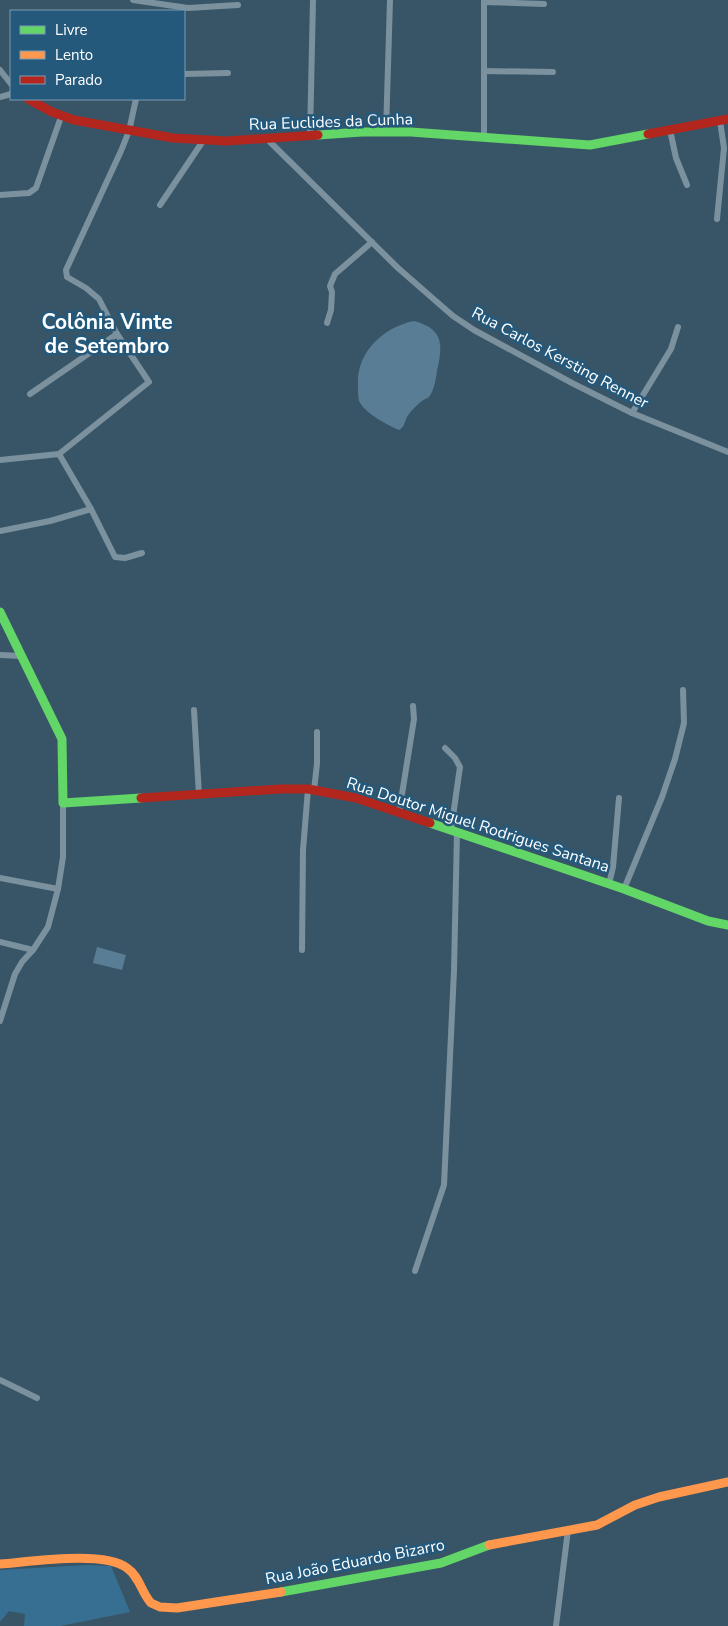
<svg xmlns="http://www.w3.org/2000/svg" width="728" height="1626" font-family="'Nunito Sans',sans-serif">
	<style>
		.green { fill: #376f92 }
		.water { fill: #597d94 }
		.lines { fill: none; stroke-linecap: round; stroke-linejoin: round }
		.street { stroke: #7c919e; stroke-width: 6 }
		.fast { stroke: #63d668; stroke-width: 9 }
		.slow { stroke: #ff974d; stroke-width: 9 }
		.jam { stroke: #b3261e; stroke-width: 9 }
		.labels { text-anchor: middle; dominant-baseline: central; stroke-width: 5; stroke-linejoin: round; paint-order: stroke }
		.street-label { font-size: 16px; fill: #fff; stroke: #24597b }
		.district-label { font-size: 21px; font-weight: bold; fill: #fff; stroke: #24597b }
	</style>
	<rect width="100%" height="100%" fill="#385567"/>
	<polygon class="green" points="88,1565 111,1566 130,1612 60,1626 24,1626 25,1614 9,1611 0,1622 0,1570"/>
	<g class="water">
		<path d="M 414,321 C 444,329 443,345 437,371 C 436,378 434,391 429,397 C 427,399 424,399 422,401 C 418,404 412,410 409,414 C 404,420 406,426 399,430 C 387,425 365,413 359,401 C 358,396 358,390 358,385 C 356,353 383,327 414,321 Z"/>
		<polygon points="97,947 126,955 122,970 93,963"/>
	</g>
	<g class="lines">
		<g class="street">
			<polyline points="133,0 188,8 238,5"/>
			<polyline points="484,2 544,4"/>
			<polyline points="0,70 11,84"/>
			<polyline points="484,71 553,72"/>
			<polyline points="184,74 228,73"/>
			<polyline points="0,97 11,94"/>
			<polyline points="670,130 676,158 687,185"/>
			<polyline points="386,132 390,0"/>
			<polyline points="310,136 313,0"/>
			<polyline points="484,137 484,0"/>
			<polyline points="266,138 398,268 453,316 474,330 572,383 632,413 728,452"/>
			<polyline points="0,195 29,193 36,188 61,117"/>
			<polyline points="160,205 203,141"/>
			<polyline points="717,219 724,148 720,121"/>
			<polyline points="327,323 331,310 332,292 330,286 335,274 372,242"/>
			<polyline points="30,394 117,334"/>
			<polyline points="632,413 671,349 678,327"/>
			<polyline points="59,454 91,509 115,557 125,558 142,553"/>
			<polyline points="0,460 59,454 149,382 117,334 99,299 86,288 67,277 66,270 121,151 129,131 136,99"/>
			<polyline points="0,531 50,521 91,509"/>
			<polyline points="0,655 22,656"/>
			<polyline points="194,710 199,795"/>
			<polyline points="445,748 455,758 460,767 451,830"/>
			<polyline points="314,790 317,764 317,732"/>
			<polyline points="399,813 414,719 413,706"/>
			<polyline points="0,878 58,889"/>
			<polyline points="609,884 613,867 619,798"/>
			<polyline points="624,889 662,797 675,759 684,723 683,690"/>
			<polyline points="0,942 33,950"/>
			<polyline points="302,950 303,850 308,789"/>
			<polyline points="0,1021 15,974 22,962 33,950 48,927 58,889 63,857 63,803"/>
			<polyline points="415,1271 444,1185 454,971 457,832"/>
			<polyline points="0,1380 37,1398"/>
			<polyline points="556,1626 568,1530"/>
		</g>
		<g class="fast">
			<polyline points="318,135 362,132 411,132 590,145 648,134"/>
			<polyline points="0,612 62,739 63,803 141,798"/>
			<polyline points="430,823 624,889 708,921 728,925"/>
			<polyline points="281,1592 441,1563 489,1545"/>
		</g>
		<g class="slow">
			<polyline points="489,1545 597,1525 635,1505 659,1497 728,1482"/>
			<path d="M 0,1564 C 29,1562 104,1550 127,1568 C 140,1577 141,1592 151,1603 L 160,1607 L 177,1608 L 281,1592"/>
		</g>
		<g class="jam">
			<polyline points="28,99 52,112 74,120 173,138 226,141 318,135"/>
			<polyline points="648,134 728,119"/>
			<polyline points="141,798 281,789 308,789 356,798 430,823"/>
		</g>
	</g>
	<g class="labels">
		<g class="street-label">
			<text transform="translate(331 122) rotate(-2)">Rua Euclides da Cunha</text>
			<text transform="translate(560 358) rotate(28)">Rua Carlos Kersting Renner</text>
			<text transform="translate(478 825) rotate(18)">Rua Doutor Miguel Rodrigues Santana</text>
			<text transform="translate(355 1562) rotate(-11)">Rua João Eduardo Bizarro</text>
		</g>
		<g class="district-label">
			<text x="107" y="322">Colônia Vinte<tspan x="107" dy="24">de Setembro</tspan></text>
		</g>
	</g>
	<rect x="10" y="10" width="175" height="90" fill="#24597b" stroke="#7c9bb0"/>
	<rect x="20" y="26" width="25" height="8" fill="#63d668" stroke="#7c9bb0"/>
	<text x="55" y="35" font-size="15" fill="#ffffff">Livre</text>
	<rect x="20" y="51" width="25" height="8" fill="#ff974d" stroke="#7c9bb0"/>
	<text x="55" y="60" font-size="15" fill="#ffffff">Lento</text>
	<rect x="20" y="76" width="25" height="8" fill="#b3261e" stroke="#7c9bb0"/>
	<text x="55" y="85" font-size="15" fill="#ffffff">Parado</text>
</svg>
